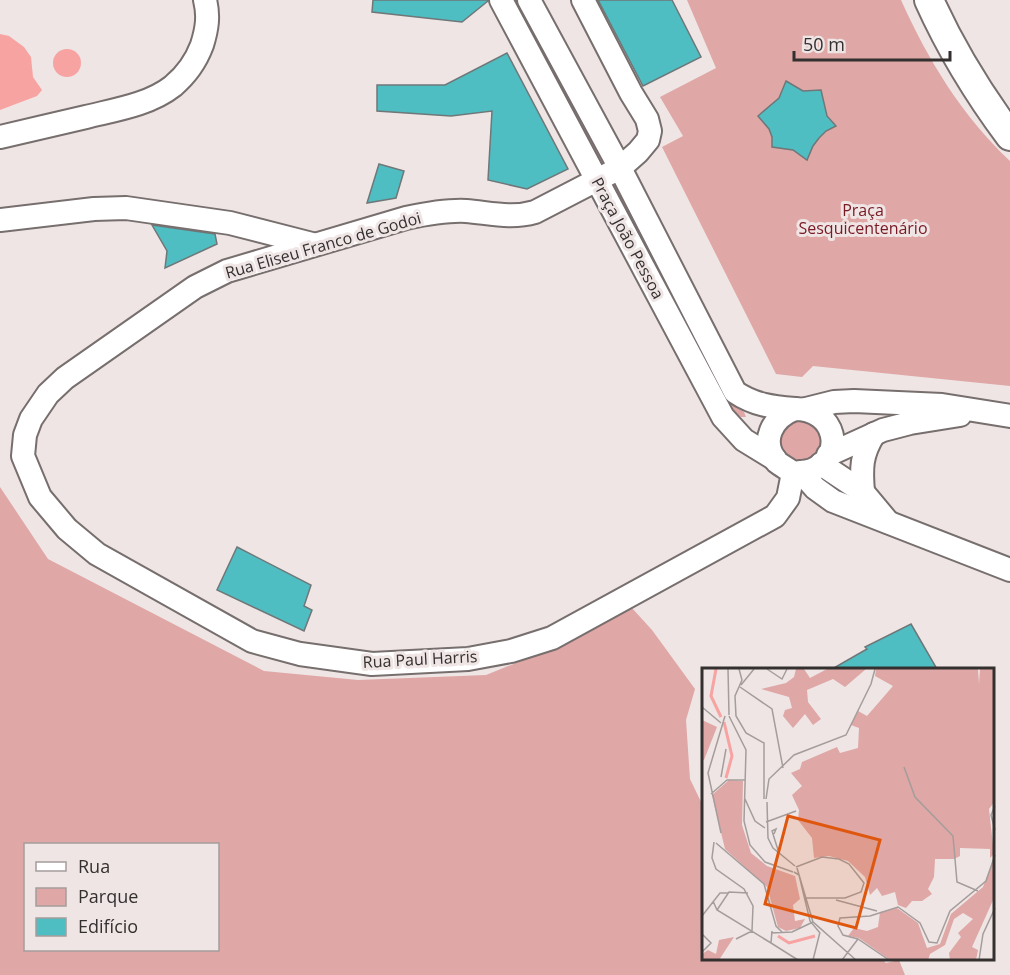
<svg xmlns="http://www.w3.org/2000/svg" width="1010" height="975" font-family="'Open Sans',sans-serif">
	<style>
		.green { fill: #dfa7a5; fill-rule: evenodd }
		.water { fill: #f7a3a2 }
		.building { fill: #4fbec3; stroke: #6f7778; stroke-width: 1.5 }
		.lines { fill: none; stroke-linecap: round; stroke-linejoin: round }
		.minor-casing { stroke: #776e6e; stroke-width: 26 }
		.major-casing { stroke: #776e6e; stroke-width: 32 }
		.minor { stroke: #fff; stroke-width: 22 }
		.major { stroke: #fff; stroke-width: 28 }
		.labels { text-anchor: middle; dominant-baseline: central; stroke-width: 6; stroke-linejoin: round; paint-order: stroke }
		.park-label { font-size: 16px; fill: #791923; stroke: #efe5e5 }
		.street-label { font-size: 16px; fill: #33302f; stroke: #efe5e5 }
		.inset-river { fill: none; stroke: #f7a3a2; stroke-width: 3 }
		.inset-road { fill: none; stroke: #a49d9c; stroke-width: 1.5 }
		.view { fill: #df570e; fill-opacity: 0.15; stroke: #df570e; stroke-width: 3 }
		.inset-edge { fill: none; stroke: #33302f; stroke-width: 3 }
	</style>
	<rect width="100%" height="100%" fill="#efe5e5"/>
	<g class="green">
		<polygon points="510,0 518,0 601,156 602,161 600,163"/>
		<path d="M 687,0 L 901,0 C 928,60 962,116 1010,161 L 1010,386 L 813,366 L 802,377 L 776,374 L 662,147 L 683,136 L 660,97 L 716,68 Z"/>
		<polygon points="614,184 617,184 729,398 734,405 744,412 746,417 741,417 730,409 612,186"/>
		<circle cx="801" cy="440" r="20"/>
		<path d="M 0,487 L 48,559 L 264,671 L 358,680 L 486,675 L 553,648 L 631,607 L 652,630 L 695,689 L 686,720 L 690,779 L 704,808 L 704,958 L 881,958 L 886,963 L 899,960 L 905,975 L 0,975 ZM 26,844 L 218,844 L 218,950 L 26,950 Z"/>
	</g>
	<g class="water">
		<polygon points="0,34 9,36 24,47 31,57 33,77 42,90 37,96 0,110"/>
		<circle cx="67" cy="63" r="14"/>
	</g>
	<g class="building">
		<polygon points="373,0 488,0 488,1 462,22 372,12"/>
		<polygon points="598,0 672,0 701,57 643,86"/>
		<polygon points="507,53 568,169 527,189 488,180 492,111 451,116 377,111 377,85 445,85"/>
		<polygon points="786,81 803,91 821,90 827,116 836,126 826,131 819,138 813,146 807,160 793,150 772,147 772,137 769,129 758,116 779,98"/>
		<polygon points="379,164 404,171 396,198 367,203"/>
		<polygon points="152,225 215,234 217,244 165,268 167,251"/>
		<polygon points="237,547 311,585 304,606 312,610 304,631 217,590"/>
		<polygon points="911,624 937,669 832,669 867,649 865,647"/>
	</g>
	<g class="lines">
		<defs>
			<g id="minor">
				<polyline points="501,0 723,417 744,440 775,459"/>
				<path d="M 529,0 L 620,168 L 735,392 C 754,405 772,407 795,409"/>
				<path d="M 583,0 L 631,93 L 647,119 L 650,131 L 648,140 L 638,152 L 620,168 L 535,212 C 511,219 490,213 466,211 C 446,210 425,214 406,218 L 227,271 L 195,287 L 65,378 L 48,394 L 31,419 L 25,435 L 23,456 L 40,497 L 67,529 L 97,554 L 252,641 L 300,654 L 372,664 L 468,659 L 511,651 L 552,638 L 775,516 L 788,498 L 793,473"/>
				<path d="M 0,137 C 29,130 57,124 86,117 C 114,110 149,105 173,86 C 186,75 196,61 202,45 C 207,29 209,16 205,0"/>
				<polyline points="0,220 94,209 126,208 230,223 312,244"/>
				<path d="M 795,409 C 836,409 846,456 812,470 C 807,472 799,472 793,473 C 788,469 782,466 777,462 C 759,441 773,417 795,409 Z"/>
				<polyline points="806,409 834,402 854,401 942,405 1010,416"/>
				<polyline points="828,455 883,430 910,423 960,415"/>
				<polyline points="821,464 863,492 888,522"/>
				<polyline points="801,472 815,488 833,501 1010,570"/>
				<path d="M 863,492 C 861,468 861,455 874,434"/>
			</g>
			<path id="major" d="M 929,0 C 951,49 978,93 1010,136"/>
		</defs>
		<use href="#minor" class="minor-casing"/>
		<use href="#major" class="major-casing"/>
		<use href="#minor" class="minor"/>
		<use href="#major" class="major"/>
	</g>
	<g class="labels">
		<g class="park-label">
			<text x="863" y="210">Praça<tspan x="863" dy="18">Sesquicentenário</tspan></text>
		</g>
		<g class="street-label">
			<text transform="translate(628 238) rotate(62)">Praça João Pessoa</text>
			<text transform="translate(323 245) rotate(-16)">Rua Eliseu Franco de Godoi</text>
			<text transform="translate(420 659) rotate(-3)">Rua Paul Harris</text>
		</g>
	</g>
	<g transform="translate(702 668)">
		<rect width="292" height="292" fill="#efe5e5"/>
		<path d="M 94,1 L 102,1 L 108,10 L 125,1 L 164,1 L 143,19 L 131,11 L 105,22 L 106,34 L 119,51 L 111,57 L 103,46 L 91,60 L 81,48 L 83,42 L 90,40 L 87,29 L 59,21 L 84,15 L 92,9 ZM 174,1 L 276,1 L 277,16 L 278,1 L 292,1 L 293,133 L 287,141 L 292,186 L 288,190 L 288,181 L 258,180 L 258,188 L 252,191 L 233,191 L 232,209 L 226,221 L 230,226 L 220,233 L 210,233 L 204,240 L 196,237 L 193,224 L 180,228 L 175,220 L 168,227 L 163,209 L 146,193 L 127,188 L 112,190 L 110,170 L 96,152 L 97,142 L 90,127 L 100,118 L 89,105 L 98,101 L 100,94 L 135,79 L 138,85 L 156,80 L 157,60 L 149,57 L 156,43 L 165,48 L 191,18 L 173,8 ZM 0,52 L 15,59 L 2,92 L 0,92 ZM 27,112 L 41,113 L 40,157 L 49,185 L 65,198 L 93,208 L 98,231 L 91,237 L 93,253 L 103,251 L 98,260 L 84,263 L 76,259 L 65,219 L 23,181 L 10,127 ZM 292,189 L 292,230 L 270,279 L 276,282 L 274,292 L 248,292 L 247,285 L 259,269 L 256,265 L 271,251 L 261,245 L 252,251 L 243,277 L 228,286 L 226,292 L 188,292 L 157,270 L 146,268 L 152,260 L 165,263 L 176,259 L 178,244 L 195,240 L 216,255 L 225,280 L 238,276 L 249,246 L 281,219 ZM 32,269 L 17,292 L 0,292 L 0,286 L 6,282 L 14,286 L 17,272 Z" fill="#dfa7a5"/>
		<path class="inset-river" d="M 14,1 L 9,28 L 19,49M 22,54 L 30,88 L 24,110M 76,268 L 87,275 L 113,268"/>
		<path class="inset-road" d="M 26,1 L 27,47M 37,1 L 40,12 L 33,28 L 34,48 L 44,65 L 62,75 L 62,131M 65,1 L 80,11 L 85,1M 39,17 L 52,1M 38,19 L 70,41 L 81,100M 0,39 L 19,55M 27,48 L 44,82 L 42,153 L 48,177 L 63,194 L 91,204M 202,99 L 213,129 L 251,168 L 255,214 L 276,223M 19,109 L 24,81M 9,126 L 25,112 L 43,112M 43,131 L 53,153 L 63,160M 64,131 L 67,111 L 92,87 L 144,67 L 169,16 L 173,1M 65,134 L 66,170 L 71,180 L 93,198M 293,138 L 289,147 L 293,162M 64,154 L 94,143M 19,165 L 6,105 L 23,48M 72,166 L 74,161 L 70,163 L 76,182M 12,174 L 10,190 L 14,201 L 42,221 L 51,238 L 50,263 L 34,271M 14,175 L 62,216 L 74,258 L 80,264M 94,199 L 120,189 L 137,191 L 147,196 L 162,215 L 159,224 L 143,230 L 102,230M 95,200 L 111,254M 92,204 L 97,207 L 108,253 L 118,265M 134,232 L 175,243M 11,233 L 15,242 L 69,275M 15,242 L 27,224 L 46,225M 0,248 L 18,225 L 26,225M 70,263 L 69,275 L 96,292M 69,265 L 90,264 L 111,254 L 154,292M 0,266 L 9,275 L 0,284M 111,292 L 118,264M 140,292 L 156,271M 187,292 L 156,271 L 141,267 L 136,258 L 138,250 L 168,248 L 196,239 L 218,255 L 227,274 L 235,275 L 248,243 L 284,213 L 293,187M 277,292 L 281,266 L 293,240"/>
		<path class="view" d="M 86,148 L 178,172 L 154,260 L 63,236 Z"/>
		<rect width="292" height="292" class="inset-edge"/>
	</g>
	<rect x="24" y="843" width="195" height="108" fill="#efe5e5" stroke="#a49d9c" stroke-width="1.5"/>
	<rect x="36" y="862" width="30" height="9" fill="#ffffff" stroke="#a49d9c" stroke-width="1.5"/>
	<text x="78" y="873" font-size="18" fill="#33302f">Rua</text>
	<rect x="36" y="888" width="30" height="18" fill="#dfa7a5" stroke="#a49d9c" stroke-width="1.5"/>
	<text x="78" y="903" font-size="18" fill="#33302f">Parque</text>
	<rect x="36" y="918" width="30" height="18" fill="#4fbec3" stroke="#a49d9c" stroke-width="1.5"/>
	<text x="78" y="933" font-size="18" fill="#33302f">Edifício</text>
	<path d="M794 51v9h156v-9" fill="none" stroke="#33302f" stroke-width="3"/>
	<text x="803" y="51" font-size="18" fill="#33302f" stroke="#efe5e5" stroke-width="4.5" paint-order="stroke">50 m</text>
</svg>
